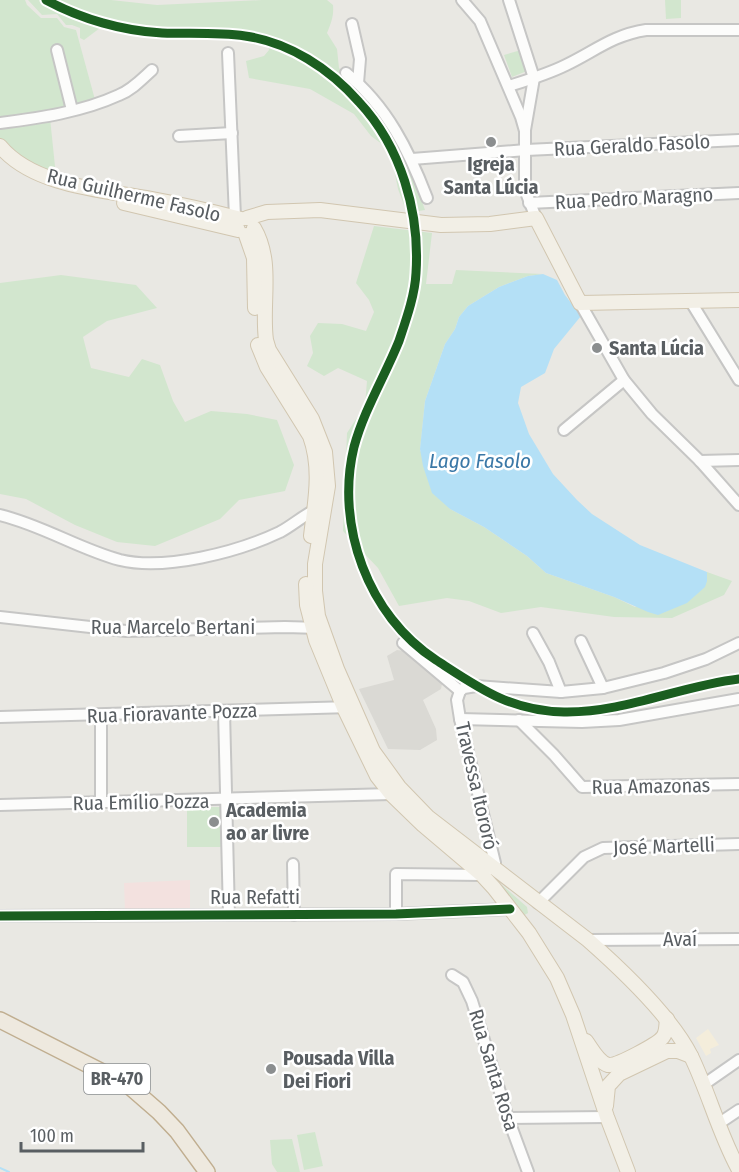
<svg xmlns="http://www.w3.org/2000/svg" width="739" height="1172" font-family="'Fira Sans Condensed',sans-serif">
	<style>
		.commercial { fill: #f4eddb }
		.industrial { fill: #dad9d4 }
		.medical { fill: #f3e1df }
		.green { fill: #d2e6ce }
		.water { fill: #b4e0f6 }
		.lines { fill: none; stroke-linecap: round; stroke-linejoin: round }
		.stream { stroke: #b4e0f6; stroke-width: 2 }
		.minor-casing { stroke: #c6c6c5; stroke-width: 14 }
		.major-casing { stroke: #d1c6b0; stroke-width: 16 }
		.highway-casing { stroke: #c0ae90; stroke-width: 18 }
		.minor { stroke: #fcfcfb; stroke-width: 10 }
		.major { stroke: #f2efe6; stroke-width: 14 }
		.highway { stroke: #eee9df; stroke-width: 15 }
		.cycleway-casing { stroke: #fff; stroke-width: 13 }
		.cycleway { stroke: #1b5e20; stroke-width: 9 }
		.poi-dot { fill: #8b8e8f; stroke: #fff; stroke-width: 2 }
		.labels { text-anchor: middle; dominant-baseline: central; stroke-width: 5; stroke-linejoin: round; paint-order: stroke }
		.shield { fill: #fff; stroke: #8b8e91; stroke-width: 1.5 }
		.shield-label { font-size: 18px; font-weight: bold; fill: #595e62 }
		.street-label { font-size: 20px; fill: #595e62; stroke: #fff }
		.poi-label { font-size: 20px; font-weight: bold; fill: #595e62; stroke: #fff; text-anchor: start }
		.water-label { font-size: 21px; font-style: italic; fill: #3a78a7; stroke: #fff }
	</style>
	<rect width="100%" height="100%" fill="#e9e8e3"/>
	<polygon class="commercial" points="708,1029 719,1045 710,1049 711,1053 706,1056 696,1038"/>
	<polygon class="industrial" points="397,650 404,651 442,684 441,689 423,700 436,729 437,740 420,750 388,749 359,689 394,680 387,656"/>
	<polygon class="medical" points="190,880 190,914 125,912 124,883"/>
	<g class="green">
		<polygon points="0,0 25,0 27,5 41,18 57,18 64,27 76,30 97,107 86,113 50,118 56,176 32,167 0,139"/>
		<path d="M 28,0 L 111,0 L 157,5 L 262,0 L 327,0 L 333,5 C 334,16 331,23 327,33 L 337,49 L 339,68 L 396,141 L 413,176 L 425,210 L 407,213 L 398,189 L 394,169 L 386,147 L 371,136 L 354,114 L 310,89 L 249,78 L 246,61 L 264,56 L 269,50 L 267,36 L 244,31 L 223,31 L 208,37 L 163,34 L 147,37 L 121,34 L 100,28 L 84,40 L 80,38 L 80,28 L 72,25 L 66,25 L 57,14 L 42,15 Z"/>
		<polygon points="665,0 681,0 681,18 666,19"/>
		<polygon points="521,50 527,71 512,77 504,55"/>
		<polygon points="374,226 432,233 426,284 452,284 456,270 543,274 528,276 499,287 468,306 459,317 455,329 445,344 425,401 420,450 450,509 484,527 527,556 546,573 614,597 635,607 707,581 707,572 732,581 724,595 672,618 614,617 541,607 501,613 469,601 447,598 399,606 378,568 343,531 347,433 365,405 367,381 338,368 324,376 307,366 313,353 310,336 318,323 342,324 366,331 374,312 369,300 356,283"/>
		<polygon points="61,275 136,285 157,308 107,321 83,337 91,368 129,377 142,359 160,365 173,401 185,422 211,411 247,414 277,420 294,465 285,491 239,500 220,519 155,546 117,542 75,525 26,499 0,494 0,283"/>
		<polygon points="187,807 221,807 222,847 187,847"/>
		<polygon points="497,885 502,885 527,907 528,913 521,917"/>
		<polygon points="315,1132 323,1166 304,1170 297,1135"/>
		<polygon points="292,1139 300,1172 277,1172 272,1164 270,1140"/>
	</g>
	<polygon class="water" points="543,274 557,280 565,295 581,316 554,349 545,373 521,387 518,403 529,434 553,474 577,500 592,514 640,545 707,572 707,581 705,587 687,603 658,615 648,612 614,597 546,573 527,556 484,527 450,509 432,493 423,466 420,449 425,401 445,344 455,329 459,317 468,306 499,287 528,276"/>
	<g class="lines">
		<polyline class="stream" points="0,1168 9,1172"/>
		<defs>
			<g id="minor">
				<polyline points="462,0 480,21 521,117 525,131 525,190 536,218"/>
				<polyline points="509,0 534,78 525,130"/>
				<polyline points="352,24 360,59 358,83"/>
				<polyline points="57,50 72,110"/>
				<polyline points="228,53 235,217"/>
				<path d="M 346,73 C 387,106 409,151 427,198"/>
				<path d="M 509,86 C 528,80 548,74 566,65 C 595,51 613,35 646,30 L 739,30"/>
				<path d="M 0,123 C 40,118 82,112 119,95 C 132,90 142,79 152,70"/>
				<polyline points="179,136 232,133"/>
				<polyline points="412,159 526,150 739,140"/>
				<polyline points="529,203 739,193"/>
				<polyline points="691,302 739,380"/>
				<polyline points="580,303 624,380 652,414 700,461 739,505"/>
				<polyline points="564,430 624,380"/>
				<polyline points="700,461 739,460"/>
				<path d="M 0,515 C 42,525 79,549 120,560 C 165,571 238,552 280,532 C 293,525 305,514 319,508"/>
				<polyline points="0,617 126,631 285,627 320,628"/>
				<polyline points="533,633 549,662 561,692"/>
				<polyline points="581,641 603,688"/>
				<polyline points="403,643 460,691"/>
				<polyline points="460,691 464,688 476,686 561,692 603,688 664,673 706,659 739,643"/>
				<polyline points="224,711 229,915"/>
				<polyline points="101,715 101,803"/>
				<polyline points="0,717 351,707"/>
				<polyline points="460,719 582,722 619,720 739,699"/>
				<polyline points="519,720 554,755 582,787 739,784"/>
				<polyline points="0,805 391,794"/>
				<polyline points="293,864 294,915"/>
				<polyline points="538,903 584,857 603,848 739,844"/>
				<polyline points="396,914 396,874 482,875 495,863 460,719 457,700 460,691"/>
				<polyline points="0,916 396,914 510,909"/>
				<polyline points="588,940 739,939"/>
				<polyline points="452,975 463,982 472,1001 508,1118 528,1172"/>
				<polyline points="703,1085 739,1060"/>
				<polyline points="508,1118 607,1117"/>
				<polyline points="718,1124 739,1110"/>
			</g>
			<g id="major">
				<path d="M 0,146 C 32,185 100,190 146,198 C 178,204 210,211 241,219"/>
				<polyline points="124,203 238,230"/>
				<polyline points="247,218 267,212 320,210 441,225 490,224 536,218 580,303 739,300"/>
				<path d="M 254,228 C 274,262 261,303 266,340 L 269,350 L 312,419 L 325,452 L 328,486 L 315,564 L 315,591 L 318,616 L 337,669 L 373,751 L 399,787 L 428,817 L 588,940 C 622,970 671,1016 691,1056 C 709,1093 719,1134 739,1170"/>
				<polyline points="246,235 254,258 255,308"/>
				<path d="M 258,345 L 267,367 L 310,436 C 322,469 315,502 311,536"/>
				<polyline points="306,584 307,605 316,640 344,708 377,776 391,794 423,825 482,875 494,888 529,933 557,978 573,1015 607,1117 628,1172"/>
				<path d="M 586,1041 C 592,1049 598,1062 608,1065 C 617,1066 658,1044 663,1037 C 667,1032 666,1025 667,1019"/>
				<polyline points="606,1106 608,1086 619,1074 667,1051 678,1051 691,1056"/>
			</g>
			<polyline id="highway" points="0,1020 128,1085 159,1112 177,1131 207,1172"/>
		</defs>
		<use href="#minor" class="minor-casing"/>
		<use href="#major" class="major-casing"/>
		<use href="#highway" class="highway-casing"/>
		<use href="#minor" class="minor"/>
		<use href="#major" class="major"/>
		<use href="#highway" class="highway"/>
		<defs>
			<g id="cycleway">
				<path d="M 46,0 C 81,19 123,31 162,33 C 190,34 218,32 245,36 C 289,42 330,69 359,102 C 401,147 420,212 416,273 C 415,295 406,320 399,341 C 385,376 364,410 354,447 C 335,525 368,616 436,660 C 479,688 510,711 564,712 C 624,713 680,686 739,679"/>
				<polyline points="0,916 396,914 510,909"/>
			</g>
		</defs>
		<use href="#cycleway" class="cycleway-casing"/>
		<use href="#cycleway" class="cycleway"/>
	</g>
	<g class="poi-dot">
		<circle cx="491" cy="142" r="6"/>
		<circle cx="597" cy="348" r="6"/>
		<circle cx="214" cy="822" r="6"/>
		<circle cx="271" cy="1069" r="6"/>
	</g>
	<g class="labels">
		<rect class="shield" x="84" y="1064" width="66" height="30" rx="4.5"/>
		<g class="shield-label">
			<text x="117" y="1079">BR-470</text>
		</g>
		<g class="street-label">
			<text transform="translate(632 145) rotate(-3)">Rua Geraldo Fasolo</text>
			<text transform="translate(134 195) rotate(13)">Rua Guilherme Fasolo</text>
			<text transform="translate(634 198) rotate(-3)">Rua Pedro Maragno</text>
			<text x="173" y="627">Rua Marcelo Bertani</text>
			<text transform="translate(172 713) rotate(-2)">Rua Fioravante Pozza</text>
			<text transform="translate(477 786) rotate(77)">Travessa Itororó</text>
			<text transform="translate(651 786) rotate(-1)">Rua Amazonas</text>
			<text transform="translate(141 802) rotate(-1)">Rua Emílio Pozza</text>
			<text transform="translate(664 846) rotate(-2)">José Martelli</text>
			<text x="255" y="897">Rua Refatti</text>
			<text x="680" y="939">Avaí</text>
			<text transform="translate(494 1070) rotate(73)">Rua Santa Rosa</text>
		</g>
		<g class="poi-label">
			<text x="491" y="164" text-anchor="middle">Igreja<tspan x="491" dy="23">Santa Lúcia</tspan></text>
			<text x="609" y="348">Santa Lúcia</text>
			<text x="226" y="810">Academia<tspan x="226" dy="23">ao ar livre</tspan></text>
			<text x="283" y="1058">Pousada Villa<tspan x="283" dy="23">Dei Fiori</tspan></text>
		</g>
		<g class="water-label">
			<text x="480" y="461">Lago Fasolo</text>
		</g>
	</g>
	<path d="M21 1142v9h122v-9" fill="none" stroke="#595e62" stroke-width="3"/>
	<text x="30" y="1142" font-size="18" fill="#595e62" stroke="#ffffff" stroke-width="4.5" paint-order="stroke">100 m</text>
</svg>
